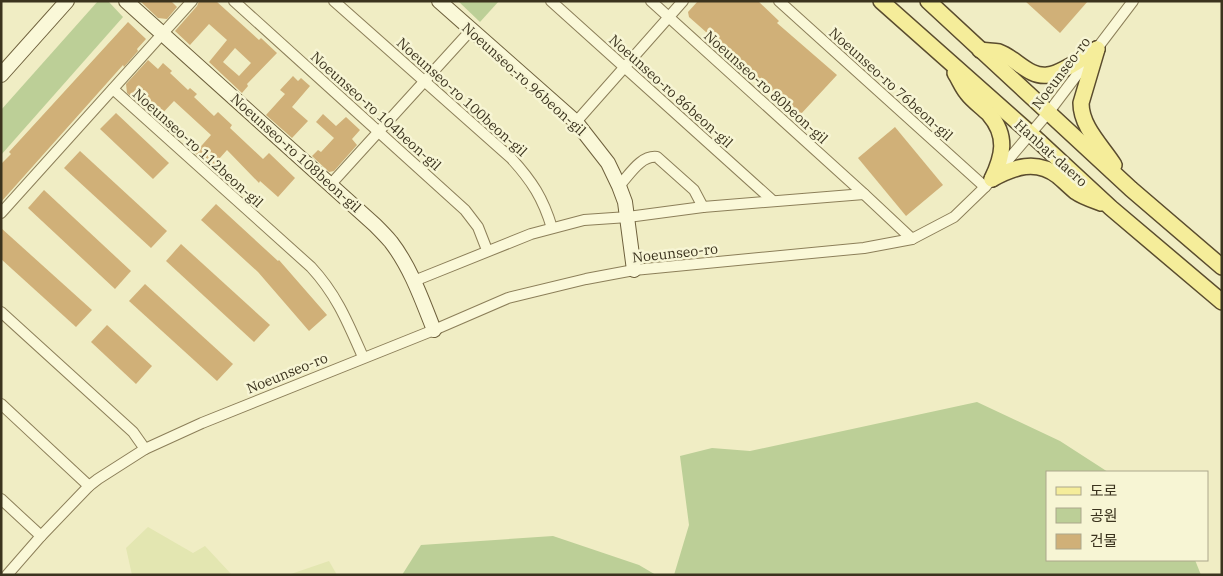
<svg xmlns="http://www.w3.org/2000/svg" width="1223" height="576" font-family="'IBM Plex Serif','Noto Sans KR',serif">
	<style>
		.farmland { fill: #e3e6b1 }
		.green { fill: #bccf97 }
		.building { fill: #d0b078; fill-rule: evenodd }
		.lines { fill: none; stroke-linecap: round; stroke-linejoin: round }
		.street-casing { stroke: #8c7f59; stroke-width: 12 }
		.secondary-casing { stroke: #6e603c; stroke-width: 16 }
		.primary-casing { stroke: #5a4c2e; stroke-width: 18 }
		.street { stroke: #faf8d8; stroke-width: 10 }
		.secondary { stroke: #faf8d8; stroke-width: 14 }
		.primary { stroke: #f5ed9a; stroke-width: 15 }
		.labels { text-anchor: middle; dominant-baseline: central; stroke-width: 5; stroke-linejoin: round; paint-order: stroke }
		.street-label { font-size: 14px; fill: #3b331e; stroke: #f7f5d4 }
	</style>
	<rect width="100%" height="100%" fill="#f0edc4"/>
	<g class="farmland">
		<polygon points="148,527 193,553 205,546 232,575 132,575 126,548"/>
		<polygon points="329,561 337,575 288,575"/>
	</g>
	<g class="green">
		<polygon points="98,1 108,1 123,17 1,155 1,110"/>
		<polygon points="458,1 499,1 480,22"/>
		<polygon points="977,402 1060,441 1108,472 1047,472 1047,560 1195,560 1201,575 674,575 689,525 680,456 712,448 750,451"/>
		<polygon points="553,536 639,565 656,575 402,575 421,545"/>
	</g>
	<g class="building">
		<polygon points="140,1 171,1 177,7 167,19 158,18"/>
		<path d="M 199,1 L 216,1 L 259,40 L 261,38 L 277,53 L 247,84 L 248,86 L 242,93 L 209,62 L 227,40 L 209,24 L 190,45 L 175,31 L 197,6 ZM 235,48 L 251,63 L 239,76 L 223,62 Z"/>
		<polygon points="698,1 758,1 779,21 777,23 837,75 800,115 689,17 688,12"/>
		<polygon points="1025,1 1088,1 1060,33"/>
		<polygon points="128,22 146,39 137,49 138,51 124,67 123,65 1,202 1,164 11,154 9,152"/>
		<polygon points="148,60 158,69 163,63 172,71 170,73 188,90 190,88 197,94 194,97 214,116 218,112 232,125 230,128 263,159 269,153 295,178 278,197 260,181 259,183 227,150 211,168 195,153 211,135 174,101 157,119 127,93 126,84"/>
		<polygon points="293,76 298,81 301,78 310,86 292,107 308,121 292,138 266,115 285,94 280,90"/>
		<polygon points="116,113 169,163 153,179 100,129"/>
		<polygon points="323,114 336,126 346,117 360,130 352,139 357,145 334,171 329,172 312,156 318,150 321,152 334,138 316,122"/>
		<polygon points="895,127 943,185 906,216 858,158"/>
		<polygon points="80,151 167,231 151,248 64,168"/>
		<polygon points="44,190 131,271 115,289 28,208"/>
		<polygon points="216,204 278,261 279,260 327,315 309,331 258,272 201,220"/>
		<polygon points="1,228 92,310 76,327 1,259"/>
		<polygon points="181,244 270,325 254,342 166,261"/>
		<polygon points="145,284 233,364 217,381 129,301"/>
		<polygon points="107,325 152,366 136,384 91,342"/>
	</g>
	<g class="lines">
		<defs>
			<g id="street">
				<polyline points="234,1 465,210 478,227 487,250"/>
				<path d="M 334,1 L 511,158 C 532,181 543,198 552,228"/>
				<polyline points="551,1 773,201"/>
				<polyline points="651,1 864,194 912,239"/>
				<polyline points="779,1 985,187"/>
				<path d="M 113,89 L 311,267 C 337,295 348,323 363,357"/>
				<polyline points="576,122 683,1"/>
				<polyline points="331,184 471,30"/>
				<path d="M 619,186 C 630,174 641,155 657,157 L 694,190 L 703,207"/>
				<polyline points="1,213 192,1"/>
				<polyline points="414,281 531,234 584,220 628,217 703,207 864,194"/>
				<polyline points="1,312 133,432 145,449"/>
				<polyline points="1,404 89,486"/>
				<polyline points="1,499 41,536"/>
				<polyline points="7,575 41,536 89,486 98,479 145,449 202,423 434,330 508,298 586,279 634,270 864,248 912,239 954,217 985,187 1048,113 1133,1"/>
			</g>
			<g id="secondary">
				<path d="M 126,1 L 375,225 C 380,230 386,236 391,242 C 411,268 422,300 434,330"/>
				<polyline points="439,1 576,122 608,163 619,186 625,202 634,270"/>
				<polyline points="1,75 67,1"/>
			</g>
			<g id="primary">
				<polyline points="881,1 1031,134 1111,208 1222,302"/>
				<polyline points="928,1 1131,189 1222,267"/>
				<path d="M 1097,49 L 1081,103 C 1081,127 1102,146 1114,165"/>
				<path d="M 980,50 C 986,51 993,51 999,52 C 1016,58 1029,78 1048,75 C 1063,73 1084,57 1097,49"/>
				<path d="M 955,73 C 959,79 962,87 967,93 C 973,101 982,107 989,114 C 1008,136 1003,156 992,179"/>
				<path d="M 992,179 C 1014,167 1036,159 1058,176 C 1064,181 1070,187 1076,192 C 1083,197 1093,200 1101,203"/>
			</g>
		</defs>
		<use href="#street" class="street-casing"/>
		<use href="#secondary" class="secondary-casing"/>
		<use href="#primary" class="primary-casing"/>
		<use href="#street" class="street"/>
		<use href="#secondary" class="secondary"/>
		<use href="#primary" class="primary"/>
	</g>
	<g class="labels">
		<g class="street-label">
			<text transform="translate(1061 73) rotate(-53)">Noeunseo-ro</text>
			<text transform="translate(524 79) rotate(42)">Noeunseo-ro 96beon-gil</text>
			<text transform="translate(891 84) rotate(42)">Noeunseo-ro 76beon-gil</text>
			<text transform="translate(766 87) rotate(42)">Noeunseo-ro 80beon-gil</text>
			<text transform="translate(671 91) rotate(42)">Noeunseo-ro 86beon-gil</text>
			<text transform="translate(462 97) rotate(42)">Noeunseo-ro 100beon-gil</text>
			<text transform="translate(376 111) rotate(42)">Noeunseo-ro 104beon-gil</text>
			<text transform="translate(198 148) rotate(42)">Noeunseo-ro 112beon-gil</text>
			<text transform="translate(296 153) rotate(42)">Noeunseo-ro 108beon-gil</text>
			<text transform="translate(1051 153) rotate(42)">Hanbat-daero</text>
			<text transform="translate(675 253) rotate(-6)">Noeunseo-ro</text>
			<text transform="translate(287 373) rotate(-22)">Noeunseo-ro</text>
		</g>
	</g>
	<rect width="1223" height="576" fill="none" stroke="#3b331e" stroke-width="5"/>
	<rect x="1046" y="471" width="162" height="90" fill="#f7f5d4" stroke="#aca78b"/>
	<rect x="1056" y="487" width="25" height="8" fill="#f5ed9a" stroke="#aca78b"/>
	<text x="1090" y="496" font-size="15" fill="#3b331e">도로</text>
	<rect x="1056" y="508" width="25" height="15" fill="#bccf97" stroke="#aca78b"/>
	<text x="1090" y="521" font-size="15" fill="#3b331e">공원</text>
	<rect x="1056" y="534" width="25" height="15" fill="#d0b078" stroke="#aca78b"/>
	<text x="1090" y="546" font-size="15" fill="#3b331e">건물</text>
</svg>
